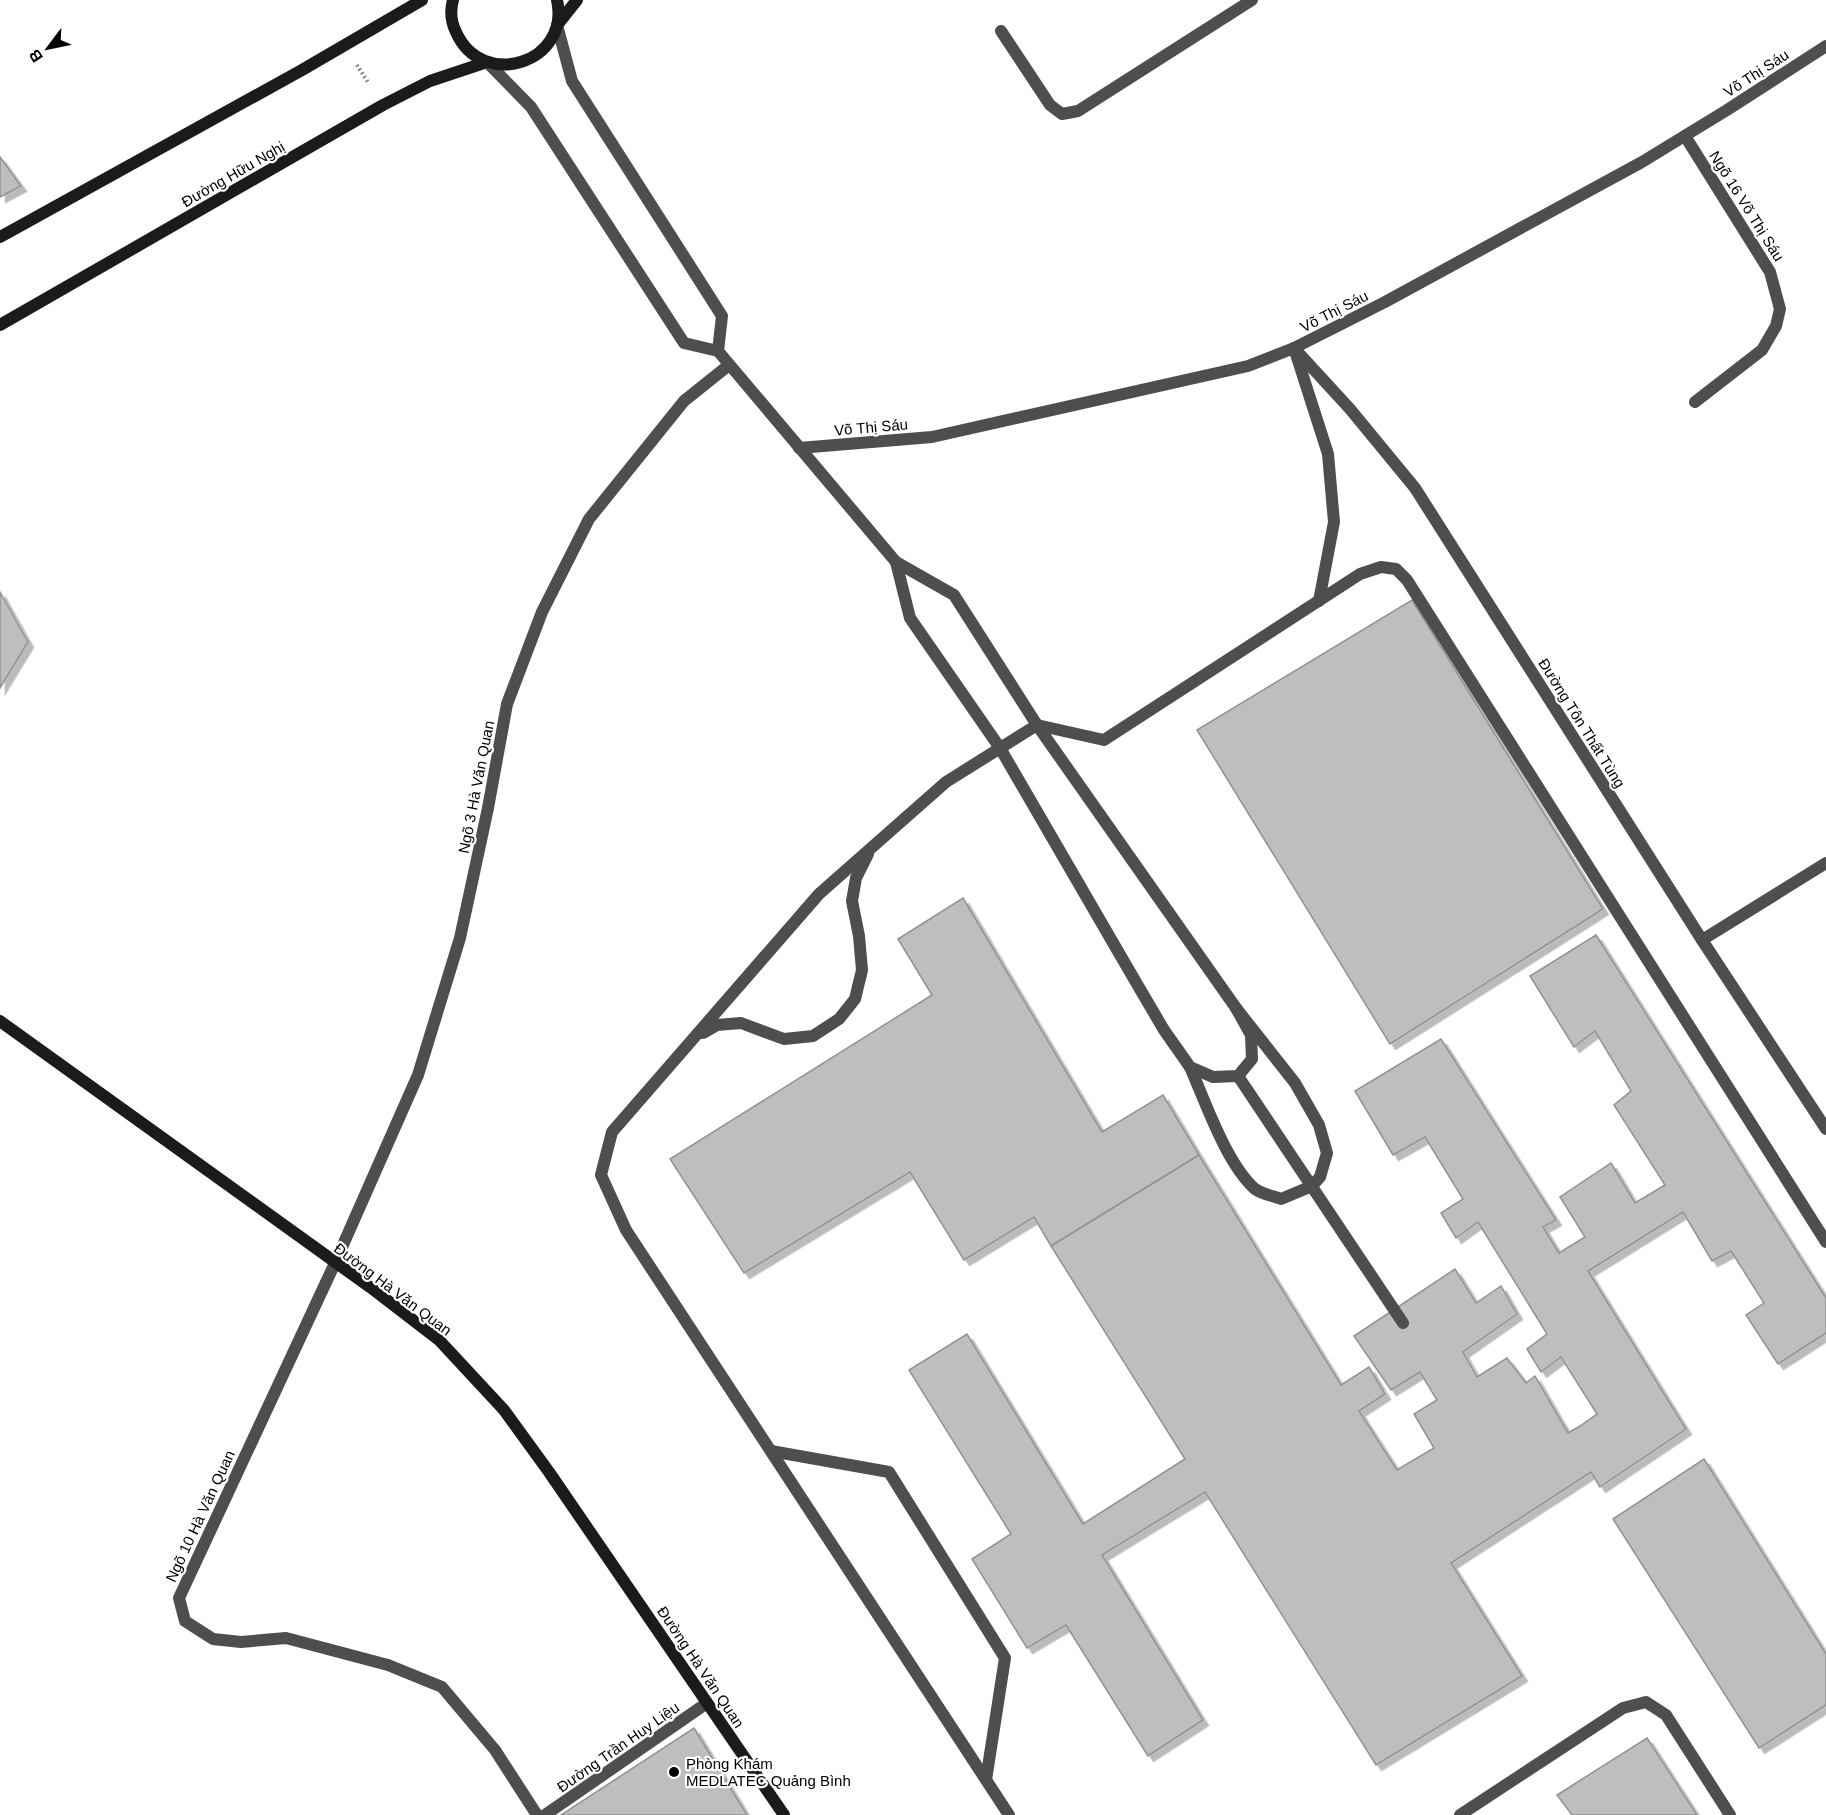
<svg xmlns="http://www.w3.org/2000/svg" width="1826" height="1815" font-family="Arial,sans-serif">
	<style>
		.building { fill: #bebebe; stroke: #929292; stroke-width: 1.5; filter: url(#shadow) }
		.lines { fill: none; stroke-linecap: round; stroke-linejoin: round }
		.path { stroke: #707070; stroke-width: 4; stroke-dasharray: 1.5 3; stroke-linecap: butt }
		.service { stroke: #4e4e4e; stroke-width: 12 }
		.pedestrian { stroke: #4e4e4e; stroke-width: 12 }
		.minor { stroke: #4e4e4e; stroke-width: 12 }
		.tertiary { stroke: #4e4e4e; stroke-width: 12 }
		.secondary { stroke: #1b1b1b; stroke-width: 12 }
		.poi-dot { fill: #000; stroke: #fff; stroke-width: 2 }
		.labels { text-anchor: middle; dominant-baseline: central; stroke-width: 4.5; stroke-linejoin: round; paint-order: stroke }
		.street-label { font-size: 15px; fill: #000; stroke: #fff }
		.poi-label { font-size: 15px; fill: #000; stroke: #fff; text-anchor: start }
	</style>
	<defs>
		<filter id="shadow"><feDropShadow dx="5.5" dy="5.5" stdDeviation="0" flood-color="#0004"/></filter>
	</defs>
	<rect width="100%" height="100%" fill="#fff"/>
	<g class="building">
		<polygon points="0,157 21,186 0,197"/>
		<polygon points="0,592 28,642 0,688"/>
		<polygon points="1412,600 1603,909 1390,1044 1197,730"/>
		<polygon points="963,898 1102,1132 1163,1095 1199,1155 1051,1246 1034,1217 964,1260 910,1172 744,1273 670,1159 932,995 898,939"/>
		<polygon points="1596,935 1826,1298 1826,1333 1778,1364 1746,1315 1764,1303 1731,1251 1712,1261 1683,1212 1588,1271 1686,1429 1600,1487 1591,1472 1451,1563 1522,1676 1376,1765 1205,1492 1102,1555 1203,1720 1148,1756 1066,1625 1027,1648 972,1559 1011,1534 909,1370 967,1334 1083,1524 1185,1459 1051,1246 1199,1155 1341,1385 1369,1367 1385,1394 1359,1411 1397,1470 1434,1448 1414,1414 1437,1400 1420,1372 1391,1390 1354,1336 1455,1269 1476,1303 1501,1286 1517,1314 1463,1352 1477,1377 1507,1358 1526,1383 1535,1376 1568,1433 1580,1426 1597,1414 1561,1357 1541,1372 1527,1349 1547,1334 1478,1222 1456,1238 1441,1213 1463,1199 1425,1137 1393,1155 1355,1091 1441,1039 1556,1220 1543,1227 1559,1253 1585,1237 1560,1197 1611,1163 1635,1203 1665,1185 1614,1105 1631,1091 1595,1031 1574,1047 1530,976"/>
		<polygon points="1704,1459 1826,1654 1826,1705 1759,1748 1613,1519"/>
		<polygon points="694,1728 747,1815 561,1815"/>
		<polygon points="1647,1738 1697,1815 1572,1815 1557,1795"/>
	</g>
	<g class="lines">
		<polyline class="path" points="357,65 369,84"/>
		<g class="service">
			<polyline points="1294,348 1328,454 1334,522 1319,601"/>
			<polyline points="1000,748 1130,972 1164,1030 1190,1067 1213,1077 1238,1076 1252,1059 1251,1035 1236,1008 1037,725"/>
			<polyline points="703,1033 717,1025 741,1023 784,1039 813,1036 839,1019 855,999 862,970 859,936 852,901 856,878 868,854"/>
			<polyline points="771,1451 889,1472 1005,1658 986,1780"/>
			<polyline points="1009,1815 626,1230 601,1175 612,1132 819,894 946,782 1037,725 1104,740 1360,574 1381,567 1396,569 1407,580 1826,1242"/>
			<polyline points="1460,1815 1623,1708 1646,1702 1666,1715 1730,1815"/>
		</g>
		<g class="pedestrian">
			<path d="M 1190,1067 C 1206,1103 1226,1163 1255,1189 C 1262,1194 1273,1196 1281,1199 L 1312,1186 L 1320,1177 L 1327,1153 L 1319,1125 L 1295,1083 L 1236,1008"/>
			<polyline points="1238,1076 1403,1323"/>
		</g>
		<g class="minor">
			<polyline points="1001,31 1050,105 1062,114 1078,111 1252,0"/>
			<polyline points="1685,136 1770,272 1780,309 1776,326 1762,350 1695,402"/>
			<polyline points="718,351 896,562 954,595 1037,725"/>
			<polyline points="896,562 910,618 1000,748"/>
			<polyline points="1702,940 1826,863"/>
			<polyline points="537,1815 495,1750 442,1687 388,1665 286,1638 241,1642 213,1639 185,1621 179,1598 335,1263 418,1075 460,938 488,808 507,704 542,612 589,519 684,401 729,365"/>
			<polyline points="545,1815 707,1703"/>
		</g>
		<g class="tertiary">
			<polyline points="487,62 531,107 684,343 718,351 722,316 572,81 557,25"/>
			<polyline points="1294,348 1350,409 1415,488 1702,940 1826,1129"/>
			<polyline points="799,448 932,437 1248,366 1294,348 1385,302 1642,162 1727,110 1826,46"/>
		</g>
		<g class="secondary">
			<path d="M 453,0 C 450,11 451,22 456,32 C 482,91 571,63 557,0"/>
			<polyline points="558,24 577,0"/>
			<polyline points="0,237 302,70 422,0"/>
			<polyline points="0,325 383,105 430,81 487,62"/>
			<polyline points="0,1021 374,1290 439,1340 504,1410 549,1472 784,1815"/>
		</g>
	</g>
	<circle class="poi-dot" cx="674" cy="1772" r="6"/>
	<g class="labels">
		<g class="street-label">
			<text transform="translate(1756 73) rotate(-33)">Võ Thị Sáu</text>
			<text transform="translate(233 174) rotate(-30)">Đường Hữu Nghị</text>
			<text transform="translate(1747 206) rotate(58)">Ngõ 16 Võ Thị Sáu</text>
			<text transform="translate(1334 311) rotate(-27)">Võ Thị Sáu</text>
			<text transform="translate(871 427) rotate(-5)">Võ Thị Sáu</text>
			<text transform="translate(1582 723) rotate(58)">Đường Tôn Thất Tùng</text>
			<text transform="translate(476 787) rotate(-79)">Ngõ 3 Hà Văn Quan</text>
			<text transform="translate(393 1289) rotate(37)">Đường Hà Văn Quan</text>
			<text transform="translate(200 1516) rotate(-65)">Ngõ 10 Hà Văn Quan</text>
			<text transform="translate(701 1667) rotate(56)">Đường Hà Văn Quan</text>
			<text transform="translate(618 1747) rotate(-35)">Đường Trần Huy Liệu</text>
		</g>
		<g class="poi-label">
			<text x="686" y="1763">Phòng Khám<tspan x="686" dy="17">MEDLATEC Quảng Bình</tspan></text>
		</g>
	</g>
	<g transform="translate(48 48) rotate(238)" stroke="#ffffff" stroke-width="4.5" paint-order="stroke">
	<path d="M0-4.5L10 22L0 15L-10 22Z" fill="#000000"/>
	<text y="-9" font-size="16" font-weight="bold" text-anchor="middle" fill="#000000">B</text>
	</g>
</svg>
